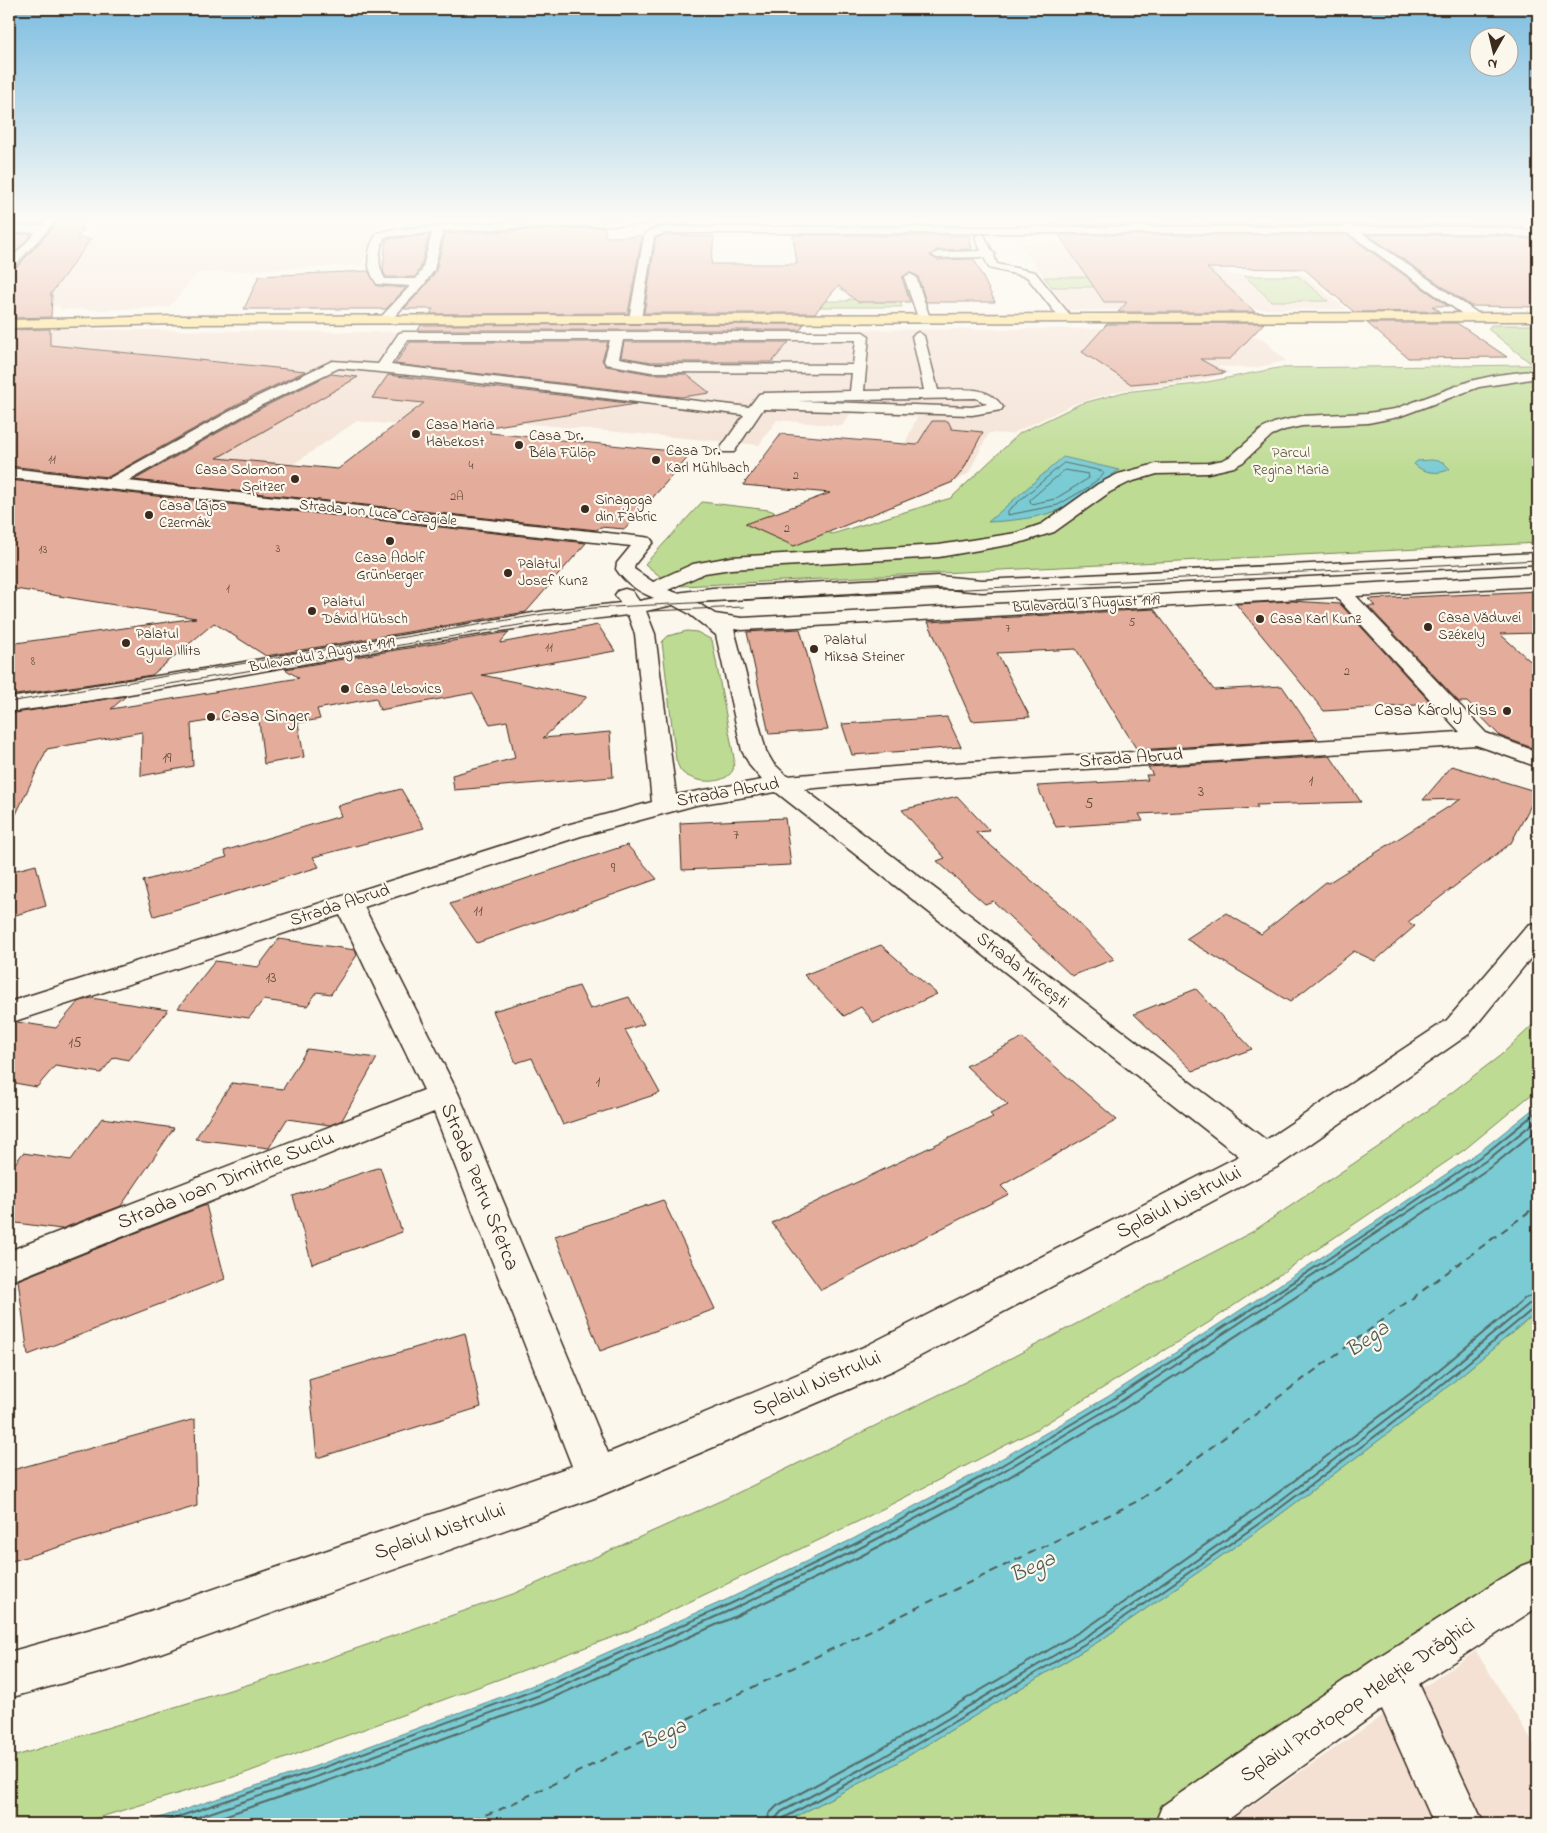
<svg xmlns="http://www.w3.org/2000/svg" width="1547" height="1833" font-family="'Indie Flower',sans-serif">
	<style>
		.built { fill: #f4e1d4 }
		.green { fill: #bddb93; stroke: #7c8258 }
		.water { fill: #7acbd3; stroke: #618b8b }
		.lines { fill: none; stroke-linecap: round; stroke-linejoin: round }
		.shore-far1 { stroke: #546a66; stroke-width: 1 }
		.shore { stroke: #546a66; stroke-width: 2 }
		.ferry { stroke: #4e5a54; stroke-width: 2; stroke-dasharray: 8 6; stroke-linecap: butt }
		.building { fill: #e4ad9b; stroke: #3b2a1e }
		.minor-casing { stroke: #3b2a1e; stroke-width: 3 }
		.major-casing { stroke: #3b2a1e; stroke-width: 3 }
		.minor { fill: #fbf7ec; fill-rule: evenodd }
		.major { fill: #ffdf80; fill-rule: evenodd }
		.tram { stroke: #3b2a1e; stroke-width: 1 }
		.poi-dot { fill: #3b2a1e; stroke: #fbf7ec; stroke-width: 2 }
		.labels { text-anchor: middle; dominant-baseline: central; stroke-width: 4.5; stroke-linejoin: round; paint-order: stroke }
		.far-number-label { font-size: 12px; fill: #654b3d }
		.far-poi-label { font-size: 15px; fill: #3b2a1e; stroke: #fbf7ec; text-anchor: start }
		.far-park-label { font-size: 15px; fill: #5c563b; stroke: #fbf7ec }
		.far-street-label { font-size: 15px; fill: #3b2a1e; stroke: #fbf7ec }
		.number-label { font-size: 15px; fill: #654b3d }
		.poi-label { font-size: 18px; fill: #3b2a1e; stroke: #fbf7ec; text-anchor: end }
		.street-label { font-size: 18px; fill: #3b2a1e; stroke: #fbf7ec }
		.near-street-label { font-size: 21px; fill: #3b2a1e; stroke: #fbf7ec }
		.near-water-label { font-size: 22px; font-style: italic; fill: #4e5a54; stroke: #fbf7ec }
	</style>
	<rect width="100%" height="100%" fill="#fbf7ec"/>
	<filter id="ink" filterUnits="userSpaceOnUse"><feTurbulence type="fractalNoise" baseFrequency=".02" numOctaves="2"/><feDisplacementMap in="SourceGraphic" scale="10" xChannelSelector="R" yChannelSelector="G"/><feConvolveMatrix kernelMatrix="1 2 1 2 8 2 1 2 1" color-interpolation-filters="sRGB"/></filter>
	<g filter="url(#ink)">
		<g class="built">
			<polygon points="102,220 412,220 378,221 362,265 198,273 169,307 102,310 59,309 61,306 9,309 9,283 91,239"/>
			<polygon points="1020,245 1200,245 1231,275 1304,275 1346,309 1069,310"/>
			<polygon points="1223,328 1264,340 1286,361 1254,368 1217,366 1230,373 1193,382 1122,390 1074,404 1011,434 989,433 968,474 935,491 871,474 899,457 917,417 852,411 842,426 777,420 759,445 466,418 452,430 357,421 255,490 116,475 185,435 9,415 9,343 21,335 55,329 345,332"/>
			<polygon points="1476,1651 1538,1751 1538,1824 1225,1824"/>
		</g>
		<g class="green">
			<polygon points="1245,276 1298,276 1328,301 1271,301"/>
			<polygon points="1044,277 1100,277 1108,287 1052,287"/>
			<polygon points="827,299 827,301 848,301 848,299 900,302 902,307 765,307"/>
			<polygon points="1491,325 1538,325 1538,543 682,586 668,583 645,564 702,502 769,510 832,534 951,498 1020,433 1080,404 1124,392 1197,384 1278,368 1533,365 1488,329"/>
			<path d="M 687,631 L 697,632 L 712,640 L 734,758 C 734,762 734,767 733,770 C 724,786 695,783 683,773 C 679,770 678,764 676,760 L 662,642 L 668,636 Z"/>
			<polygon points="1538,1020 1538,1089 1464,1150 1208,1323 1035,1430 859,1521 624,1633 240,1775 77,1824 9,1824 9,1758 292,1671 513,1594 729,1497 965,1382 1252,1232 1393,1137 1501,1055"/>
			<polygon points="1538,1311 1538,1582 1391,1675 1180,1824 782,1824 886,1769 1101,1640 1270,1522 1423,1407"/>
		</g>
		<g class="water">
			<path d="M 1063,457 L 1119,470 C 1100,483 1082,499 1061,509 C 1041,518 1010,521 988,522 Z"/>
			<path d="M 1432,460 L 1443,462 L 1450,469 C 1440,475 1422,473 1414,464 L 1417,461 Z"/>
			<polygon points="1538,1105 1538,1311 1423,1407 1270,1522 1101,1640 886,1769 782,1824 141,1824 313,1767 536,1684 728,1599 853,1539 984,1469 1109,1396 1383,1217 1483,1149"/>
		</g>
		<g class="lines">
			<g class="shore-far1">
				<polygon points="1064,463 1102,471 1104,474 1087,488 1058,505 1008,515 1008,511"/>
				<polygon points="1065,470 1088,474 1089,478 1055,499 1031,504 1030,500"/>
			</g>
			<g class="shore">
				<polyline points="157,1824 314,1771 538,1689 730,1604 855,1544 987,1474 1112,1400 1386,1221 1486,1153 1538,1111"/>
				<polyline points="177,1824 316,1777 540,1695 733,1609 858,1549 990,1479 1115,1405 1490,1158 1538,1119"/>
				<polyline points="200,1824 319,1784 543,1702 736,1616 861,1556 994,1486 1119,1412 1394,1233 1495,1164 1538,1129"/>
				<polyline points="767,1824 769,1814 777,1806 876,1752 1091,1625 1259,1507 1411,1393 1525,1298 1538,1294"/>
				<polyline points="775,1824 776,1818 781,1812 880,1759 1095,1631 1264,1513 1415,1398 1529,1304 1538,1302"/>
				<polyline points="781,1824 784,1818 883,1764 1098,1636 1267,1518 1419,1403 1533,1309 1538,1308"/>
			</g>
			<polyline class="ferry" points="459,1824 499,1810 1140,1500 1538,1205"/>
		</g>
		<g class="building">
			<polygon points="9,220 45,220 42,223 9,225"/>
			<polygon points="60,220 87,220 80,229 84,229 77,238 91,239 50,295 52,295 51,317 9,318 9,272 14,270"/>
			<polygon points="657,220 689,220 689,225 656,227"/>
			<polygon points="1049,220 1529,220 1523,228 1493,225 1353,225 1349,223 1344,225 1052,225"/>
			<polygon points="604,227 606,237 642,236 628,313 430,314 433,309 404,309 425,286 436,271 445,234"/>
			<polygon points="32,234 9,259 9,235"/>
			<polygon points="429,235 420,269 415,277 386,277 383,270 386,239"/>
			<polygon points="665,235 714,237 711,264 797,264 793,235 969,236 972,249 937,250 930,256 937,260 974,259 995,302 926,302 918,276 909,272 902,278 910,302 858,302 838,286 815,313 644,313 656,238"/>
			<polygon points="1059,235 1347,235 1448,306 1432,306 1440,311 1354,312 1304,269 1207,268 1255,312 1118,312 1127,302 1104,302"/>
			<polygon points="1368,235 1493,235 1538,240 1538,307 1471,306"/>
			<polygon points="368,271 377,286 406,288 386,309 244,309 259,276"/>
			<polygon points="1264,323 1230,359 1200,359 1225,373 1186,378 1188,379 1131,384 1082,352 1107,324"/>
			<polygon points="1367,323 1457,323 1507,357 1408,358"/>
			<polygon points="804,324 800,330 418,330 421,325"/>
			<polygon points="50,329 50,345 306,371 251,397 108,477 9,466 9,330"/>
			<polygon points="410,342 608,342 602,360 606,366 651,374 686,374 710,393 681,397 395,364"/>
			<polygon points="624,342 789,342 772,362 651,362 621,357"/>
			<polygon points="331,374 358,377 217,458 338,469 424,403 372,398 388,375 636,404 490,427 490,433 692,453 625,529 600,527 597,530 134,480 263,407"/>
			<polygon points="932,421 948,421 952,429 983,432 963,470 953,482 794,546 745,524 830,493 743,485 781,434 917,445"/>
			<polygon points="9,480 586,543 526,612 266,656 214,623 152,675 9,696 9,644 196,618 9,588"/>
			<polygon points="1538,591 1538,633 1500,634 1538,668 1538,750 1500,736 1467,702 1459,702 1368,606 1375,606 1368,599"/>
			<polygon points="1292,601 1340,604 1432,704 1324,711 1236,604"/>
			<polygon points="1154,609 1214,690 1282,686 1318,739 1137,750 1076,649 997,653 1030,717 972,721 928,622"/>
			<polygon points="598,625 615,651 482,675 587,697 543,738 610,732 613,777 454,790 452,775 515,758 507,721 490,724 473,693 380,710 376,698 317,709 320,719 298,723 304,757 264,764 258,712 191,724 193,766 141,776 142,732 47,749 9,829 9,714 126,696 111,709 299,678 285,669 396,650 509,632 500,643"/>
			<polygon points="800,629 828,730 769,734 747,632"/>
			<polygon points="947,717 961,747 852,755 842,724"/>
			<polygon points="1330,756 1361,802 1256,805 1258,808 1139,814 1143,821 1056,827 1037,786 1148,780 1146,775 1153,775 1148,767"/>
			<polygon points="1452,766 1538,792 1511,843 1408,922 1415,926 1375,961 1354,951 1290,1002 1186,939 1226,913 1261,934 1326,882 1328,883 1461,799 1423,800"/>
			<polygon points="401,789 424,828 313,857 319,867 154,916 143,881 227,857 224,851 341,816 337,806"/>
			<polygon points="957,796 990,831 975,832 1067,911 1114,959 1072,976 993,901 985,904 937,861 945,858 902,810"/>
			<polygon points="785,818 791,865 682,870 680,823"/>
			<polygon points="627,845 657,879 477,943 450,904"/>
			<polygon points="36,865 46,906 9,917 9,872"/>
			<polygon points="279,939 355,950 357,955 331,994 317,992 307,1006 263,1000 249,1018 178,1008 215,961 258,967"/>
			<polygon points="881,945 937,994 874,1023 861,1007 844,1016 804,975"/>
			<polygon points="579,986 590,1009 629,997 644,1024 625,1030 660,1093 563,1125 532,1058 516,1063 493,1011"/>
			<polygon points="1196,989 1252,1049 1193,1071 1134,1014"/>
			<polygon points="91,998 168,1010 129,1060 114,1057 101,1073 55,1066 37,1087 9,1082 9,1025 17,1022 56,1028 78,1002"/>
			<polygon points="1022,1038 1117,1120 1001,1186 1009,1194 821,1290 772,1223 993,1117 990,1114 1008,1105 966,1066"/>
			<polygon points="307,1049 377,1058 342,1120 330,1125 287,1119 269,1148 195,1139 232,1083 283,1089"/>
			<polygon points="102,1118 174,1128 121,1206 61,1229 9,1222 9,1171 23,1153 71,1160"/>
			<polygon points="380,1167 402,1232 312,1264 293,1196"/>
			<polygon points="663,1200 715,1309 600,1351 555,1236"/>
			<polygon points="206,1205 225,1279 28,1355 18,1280"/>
			<polygon points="465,1333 481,1407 317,1458 309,1379"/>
			<polygon points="195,1419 197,1506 9,1562 9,1471"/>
		</g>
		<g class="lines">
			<defs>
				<g id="minor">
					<polygon points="47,220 58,220 13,269 9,270 9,261 36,232 9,233 9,227 43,225"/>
					<path d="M 591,220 L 655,221 L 650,224 L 445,231 L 443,232 L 434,270 L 424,285 L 389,322 L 381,322 L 379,319 L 410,286 L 377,284 C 365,267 366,251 377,233 L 394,229 L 436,227 L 443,225 ZM 432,233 L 422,270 L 416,279 L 385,279 C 377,265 378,251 385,237 Z"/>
					<polygon points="1348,225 1353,227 1493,227 1538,232 1538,238 1493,233 1362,233 1479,314 1481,317 1479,320 1471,320 1348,233 665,233 654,237 641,319 635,323 629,319 644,236 650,230 665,227 1344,227"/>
					<polygon points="980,234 984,235 992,251 995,254 994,256 997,264 1035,272 1070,315 1072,318 1070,321 1062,321 1027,277 989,268 984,257 937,258 932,255 937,252 981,251 975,237"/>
					<polygon points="910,274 916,277 930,318 928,321 924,322 918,318 904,277"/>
					<path d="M 404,332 L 863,332 L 869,336 L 864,391 L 924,390 L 912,336 L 918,332 L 924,336 L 938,390 C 963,390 987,384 1003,407 L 1001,410 L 972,415 L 763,409 L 734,452 L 722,452 L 720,449 L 744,415 L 420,376 L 339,368 L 262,405 L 128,481 L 644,537 L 650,538 L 653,542 L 635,564 L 634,569 L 653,582 L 693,564 L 731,557 L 939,545 L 1016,533 L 1042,524 L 1098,484 L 1118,474 L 1156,464 L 1208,463 L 1223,460 L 1231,456 L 1262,429 L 1274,423 L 1302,416 L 1368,413 L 1395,409 L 1470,381 L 1497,375 L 1538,370 L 1538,378 L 1479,387 L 1398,417 L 1368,423 L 1302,426 L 1284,430 L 1272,435 L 1243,462 L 1234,467 L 1208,473 L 1157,474 L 1130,482 L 1110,492 L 1054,532 L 1019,543 L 939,557 L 731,569 L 705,573 L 668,590 L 677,593 L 712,588 L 938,576 L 982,580 L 1538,553 L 1538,564 L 982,592 L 938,588 L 696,602 L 715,614 L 742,618 L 1538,574 L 1538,586 L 1356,596 L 1486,733 L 1538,752 L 1538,767 L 1476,745 L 906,780 L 804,789 L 1266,1140 L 1447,1020 L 1528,925 L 1538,922 L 1538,949 L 1469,1034 L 1277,1167 L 894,1370 L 597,1497 L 124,1666 L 9,1698 L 9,1652 L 124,1620 L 572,1466 L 434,1112 L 9,1282 L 9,1251 L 424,1090 L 340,915 L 9,1023 L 9,1002 L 563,826 L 652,802 L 635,634 L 628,615 C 420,636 216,685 9,712 L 9,698 L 197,670 L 545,611 L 621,603 L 615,595 L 618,591 L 625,589 L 632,591 L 639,601 L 654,598 C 639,592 625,583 616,569 L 617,563 L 631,546 L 9,478 L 9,468 L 108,479 L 252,399 L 332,361 L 378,364 L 399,333 ZM 408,340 L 610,340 L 604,361 L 606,364 L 651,372 L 852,373 L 850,391 L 764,393 L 759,394 L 749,407 L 391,365 ZM 623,340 L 856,340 L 853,365 L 651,364 L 619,358 ZM 976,398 L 987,404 L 972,407 L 798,401 ZM 1336,597 L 1460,732 L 906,766 L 787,776 L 773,763 L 766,751 L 734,629 L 742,630 ZM 673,605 L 688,613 L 716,635 L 742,751 L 751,767 L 762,780 L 676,795 L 655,634 L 646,611 ZM 776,792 L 1239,1156 L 866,1346 L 608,1453 L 459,1095 L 364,907 L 581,836 L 696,805 Z"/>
					<polygon points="1538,1560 1538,1607 1419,1684 1484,1824 1433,1824 1382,1709 1222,1824 1155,1824 1162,1806 1375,1659 1522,1566"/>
				</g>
				<polygon id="major" points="1538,313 1538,321 176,324 9,328 9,320 176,316"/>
			</defs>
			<use href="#minor" class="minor-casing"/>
			<use href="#major" class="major-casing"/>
			<use href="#minor" class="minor"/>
			<use href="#major" class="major"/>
			<g class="tram">
				<polyline points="9,272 57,220"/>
				<polyline points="651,611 744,607"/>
				<polyline points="140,689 549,620"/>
				<polyline points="9,702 544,614 593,608 1538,560"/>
			</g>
		</g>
	</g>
	<linearGradient id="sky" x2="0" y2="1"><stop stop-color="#7cbde0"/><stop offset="0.46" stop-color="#fdfbf6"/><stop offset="1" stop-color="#fdfbf6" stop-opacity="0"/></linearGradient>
	<rect width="1547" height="477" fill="url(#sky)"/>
	<g class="poi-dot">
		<circle cx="416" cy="434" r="5"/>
		<circle cx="519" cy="445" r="5"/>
		<circle cx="656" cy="460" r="5"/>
		<circle cx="295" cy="479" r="5"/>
		<circle cx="585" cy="509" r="5"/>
		<circle cx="149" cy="515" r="5"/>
		<circle cx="390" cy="541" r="5"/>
		<circle cx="508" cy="573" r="5"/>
		<circle cx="312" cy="611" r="5"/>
		<circle cx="1260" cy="619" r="5"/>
		<circle cx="1428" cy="627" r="5"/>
		<circle cx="126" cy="643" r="5"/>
		<circle cx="814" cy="649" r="5"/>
		<circle cx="345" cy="689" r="5"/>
		<circle cx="1507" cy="711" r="5"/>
		<circle cx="211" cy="717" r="5"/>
	</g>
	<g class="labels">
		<g class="far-number-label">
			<text x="52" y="460">11</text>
			<text x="471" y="466">4</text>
			<text x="796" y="476">2</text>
			<text x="457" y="497">2A</text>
			<text x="787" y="529">2</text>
			<text x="278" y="549">3</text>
			<text x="43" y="550">13</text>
			<text x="228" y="589">1</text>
			<text x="1132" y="623">5</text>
			<text x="1008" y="629">7</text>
			<text x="549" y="648">11</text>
			<text x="33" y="662">8</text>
			<text x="1347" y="672">2</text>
		</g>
		<g class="far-poi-label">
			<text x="426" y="425">Casa Maria<tspan x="426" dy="17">Habekost</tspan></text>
			<text x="529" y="436">Casa Dr.<tspan x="529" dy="17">Béla Fülöp</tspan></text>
			<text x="666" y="451">Casa Dr.<tspan x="666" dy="17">Karl Mühlbach</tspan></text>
			<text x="285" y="470" text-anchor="end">Casa Solomon<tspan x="285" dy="17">Spitzer</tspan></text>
			<text x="595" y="500">Sinagoga<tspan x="595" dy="17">din Fabric</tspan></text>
			<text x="159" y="506">Casa Lajos<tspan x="159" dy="17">Czermák</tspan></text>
			<text x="390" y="558" text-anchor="middle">Casa Adolf<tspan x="390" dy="17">Grünberger</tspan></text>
			<text x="518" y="564">Palatul<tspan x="518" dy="17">Josef Kunz</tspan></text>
			<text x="322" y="602">Palatul<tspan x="322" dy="17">Dávid Hübsch</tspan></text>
			<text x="1438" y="618">Casa Văduvei<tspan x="1438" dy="17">Székely</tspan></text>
			<text x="1270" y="619">Casa Karl Kunz</text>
			<text x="136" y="634">Palatul<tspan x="136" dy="17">Gyula Illits</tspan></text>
			<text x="824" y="640">Palatul<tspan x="824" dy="17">Miksa Steiner</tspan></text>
			<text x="355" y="689">Casa Lebovics</text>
		</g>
		<g class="far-park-label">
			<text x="1291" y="453">Parcul<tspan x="1291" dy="17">Regina Maria</tspan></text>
		</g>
		<g class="far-street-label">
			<text transform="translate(378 513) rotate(6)">Strada Ion Luca Caragiale</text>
			<text transform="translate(1086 604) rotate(-3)">Bulevardul 3 August 1919</text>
			<text transform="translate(322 655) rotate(-10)">Bulevardul 3 August 1919</text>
		</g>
		<g class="number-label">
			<text x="167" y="758">19</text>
			<text x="1311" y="781">1</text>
			<text x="1201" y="792">3</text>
			<text x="1089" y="804">5</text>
			<text x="736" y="835">7</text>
			<text x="613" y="868">9</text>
			<text x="478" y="911">11</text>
			<text x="271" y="978">13</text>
			<text x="75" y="1043">15</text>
			<text x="598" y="1082">1</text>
		</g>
		<g class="poi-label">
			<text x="1497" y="711">Casa Károly Kiss</text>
			<text x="221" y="717" text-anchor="start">Casa Singer</text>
		</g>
		<g class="street-label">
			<text transform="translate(1131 759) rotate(-4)">Strada Abrud</text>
			<text transform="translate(728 793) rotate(-10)">Strada Abrud</text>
			<text transform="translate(340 906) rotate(-18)">Strada Abrud</text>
			<text transform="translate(1022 971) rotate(38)">Strada Mircești</text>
		</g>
		<g class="near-street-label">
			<text transform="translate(226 1181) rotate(-22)">Strada Ioan Dimitrie Suciu</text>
			<text transform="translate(479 1187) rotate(68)">Strada Petru Sfetca</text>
			<text transform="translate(1179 1203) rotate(-27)">Splaiul Nistrului</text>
			<text transform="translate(817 1384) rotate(-23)">Splaiul Nistrului</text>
			<text transform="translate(440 1532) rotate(-19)">Splaiul Nistrului</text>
			<text transform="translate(1358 1701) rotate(-34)">Splaiul Protopop Meleție Drăghici</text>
		</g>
		<g class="near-water-label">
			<text transform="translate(1368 1340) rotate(-35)">Bega</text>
			<text transform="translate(1033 1568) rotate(-25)">Bega</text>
			<text transform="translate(664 1735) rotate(-24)">Bega</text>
		</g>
	</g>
	<rect width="1547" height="1833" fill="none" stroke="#fbf7ec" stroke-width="30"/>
	<rect x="15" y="15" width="1517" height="1803" fill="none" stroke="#3b2a1e" stroke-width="2" filter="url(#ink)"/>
	<g transform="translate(1494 52) rotate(188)"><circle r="24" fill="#fbf7ec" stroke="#aea59a"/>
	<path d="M0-4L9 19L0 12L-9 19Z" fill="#3b2a1e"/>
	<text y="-8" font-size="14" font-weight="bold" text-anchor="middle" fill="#3b2a1e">N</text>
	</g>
</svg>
